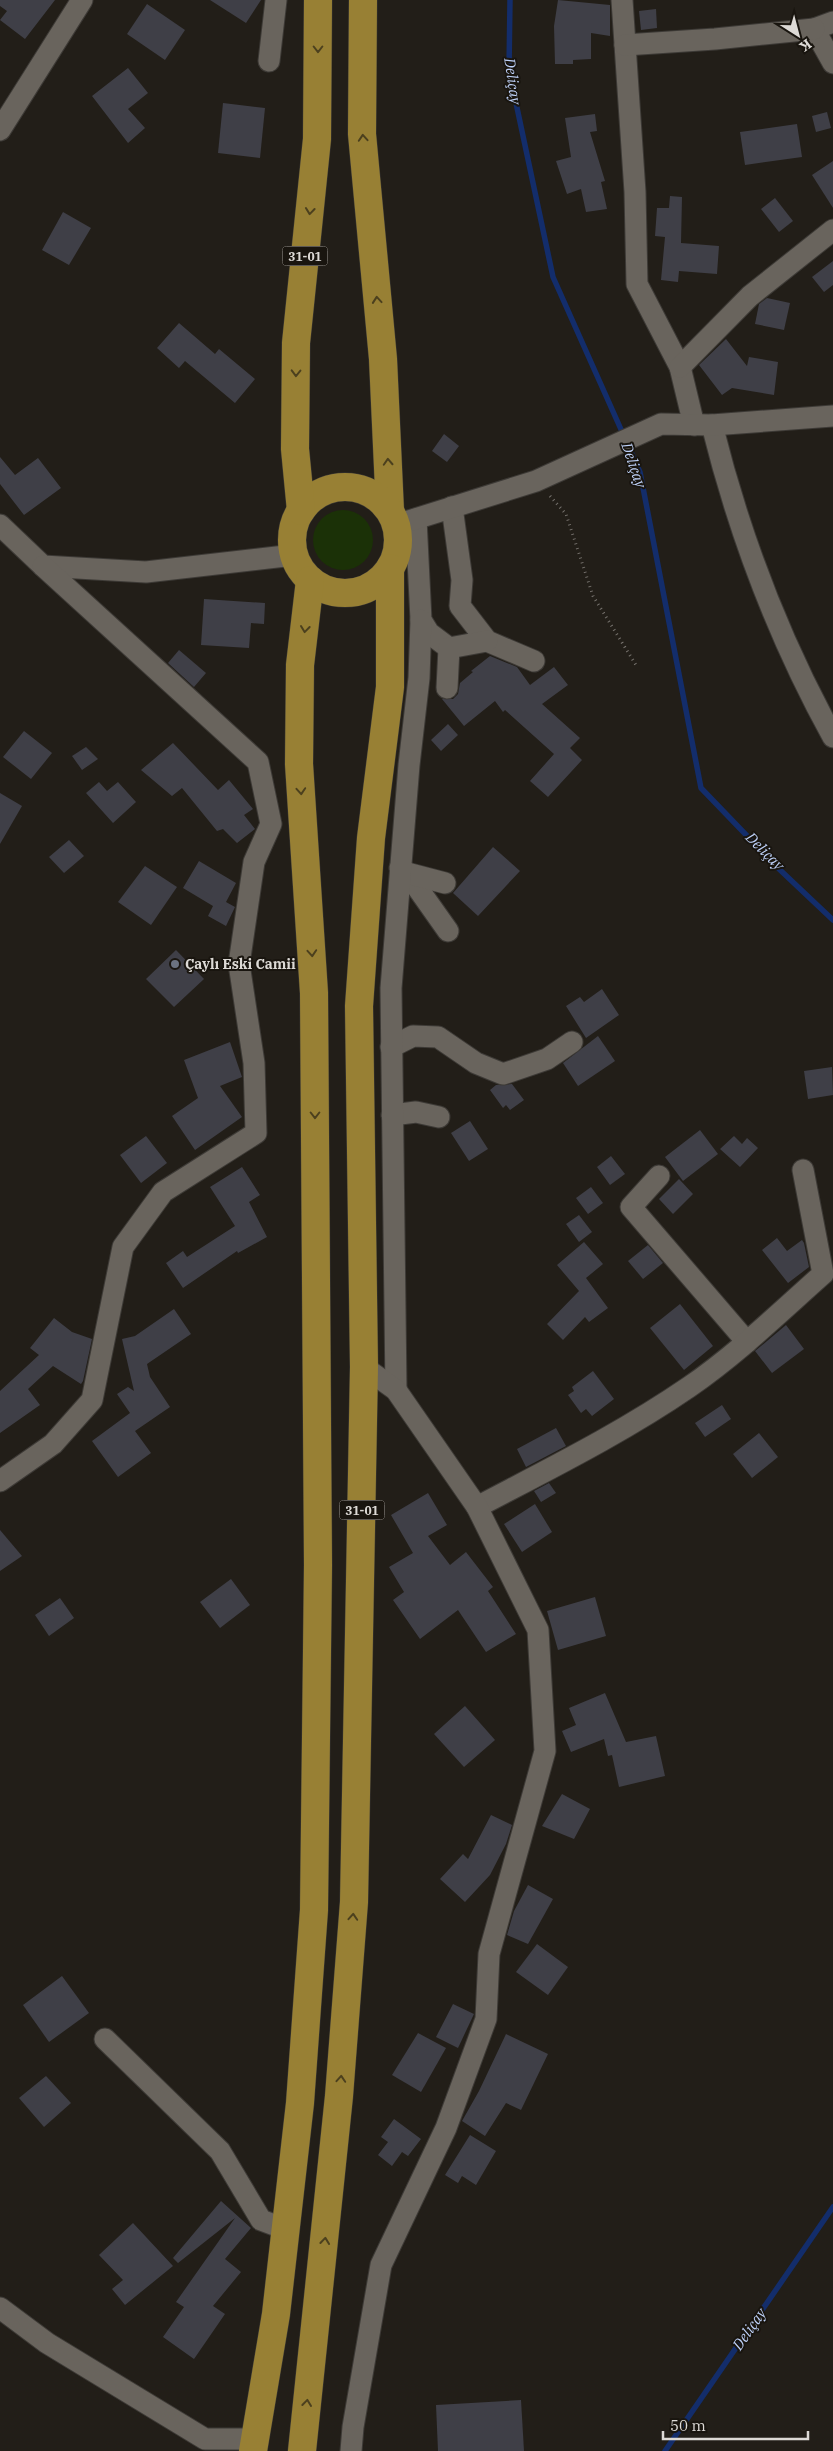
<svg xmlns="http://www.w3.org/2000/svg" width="833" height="2451" font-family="'IBM Plex Serif',serif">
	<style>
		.green { fill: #1b3107 }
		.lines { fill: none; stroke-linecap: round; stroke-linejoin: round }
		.stream { stroke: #132d6b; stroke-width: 5.5 }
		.building { fill: #3f3f47 }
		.minor-casing { stroke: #3d3a36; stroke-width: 23 }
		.highway-casing { stroke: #3d3a36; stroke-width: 29 }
		.path { stroke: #76726d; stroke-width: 3; stroke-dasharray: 1 4; stroke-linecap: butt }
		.minor { stroke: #69645d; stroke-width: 21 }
		.highway { stroke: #988034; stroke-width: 28 }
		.oneway { stroke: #4c401e }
		.worship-dot { fill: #6b7280; stroke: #19150f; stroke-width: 2 }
		.labels { text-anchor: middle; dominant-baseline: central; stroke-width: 4; stroke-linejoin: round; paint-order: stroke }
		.shield { fill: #19150f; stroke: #a29f9a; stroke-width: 1 }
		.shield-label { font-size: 12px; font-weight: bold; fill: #dddad6 }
		.poi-label { font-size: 14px; font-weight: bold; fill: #dddad6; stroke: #19150f; text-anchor: start }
		.water-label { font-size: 15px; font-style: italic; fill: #bfd2f9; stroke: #19150f }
	</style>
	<rect width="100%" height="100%" fill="#221e18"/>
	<circle class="green" cx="343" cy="540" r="30"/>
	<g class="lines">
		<g class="stream">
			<polyline points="510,0 509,70 553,277 640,472 701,788 778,868 833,920"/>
			<polyline points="665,2451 833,2207"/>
		</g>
	</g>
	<g class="building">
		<polygon points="0,0 55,0 25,39 0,20 7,11 0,6"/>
		<polygon points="210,0 261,0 246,23"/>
		<polygon points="558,0 610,5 610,36 591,33 591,59 573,60 573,64 555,64 554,26"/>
		<polygon points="147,4 185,30 165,60 127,34"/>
		<polygon points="656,9 657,28 641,30 639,11"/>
		<polygon points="128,68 148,93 128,109 145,128 128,143 92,96"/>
		<polygon points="223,103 265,108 260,158 218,153"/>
		<polygon points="827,112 831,128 816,132 812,116"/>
		<polygon points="595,114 597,131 590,132 605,181 601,182 607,209 586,212 581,189 567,194 556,161 571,157 565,118"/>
		<polygon points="797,124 802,157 745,165 740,132"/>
		<polygon points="833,161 833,208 812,175"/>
		<polygon points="670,196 682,197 681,243 719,246 717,274 679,271 678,282 661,280 665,237 655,236 657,208 669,208"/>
		<polygon points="775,198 793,221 779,232 761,209"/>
		<polygon points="63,212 91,228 69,265 42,250"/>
		<polygon points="833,261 833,285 824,292 812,277"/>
		<polygon points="767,298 790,303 784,330 755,324 759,304"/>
		<polygon points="179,323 215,354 219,349 255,379 235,403 185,361 179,368 157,348"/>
		<polygon points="726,339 747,366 749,357 778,362 774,395 732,388 722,395 699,365"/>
		<polygon points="444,434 459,446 447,462 432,451"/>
		<polygon points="0,457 15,475 38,458 61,488 24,515 0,484"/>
		<polygon points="204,599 265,603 264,624 251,623 249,648 201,645"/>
		<polygon points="179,650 206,673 194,687 168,663"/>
		<polygon points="490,656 517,667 530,685 554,667 568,685 542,704 580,738 570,748 582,760 548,797 530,781 554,754 505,710 503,712 495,701 464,726 442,699 453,699 458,694 460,683 473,672 471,671"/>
		<polygon points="448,724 458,735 441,751 431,740"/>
		<polygon points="24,731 52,753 31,779 3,757"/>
		<polygon points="173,743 218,790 229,780 253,809 244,815 255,829 237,843 223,829 217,831 182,788 172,796 141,770"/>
		<polygon points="86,747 98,759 82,770 72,756"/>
		<polygon points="99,782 107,791 118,782 136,802 113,823 86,793"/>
		<polygon points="0,793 22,806 0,844"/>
		<polygon points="69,840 84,856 64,873 49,857"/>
		<polygon points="493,847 520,871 478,916 453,893"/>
		<polygon points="199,861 236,883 226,902 235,907 226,926 208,916 213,906 183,888"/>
		<polygon points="145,866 177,887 151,925 118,902"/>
		<polygon points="176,950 204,979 174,1007 146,979"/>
		<polygon points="602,989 619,1015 586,1038 566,1006 580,997 584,1002"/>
		<polygon points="598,1036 615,1061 578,1086 563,1063"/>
		<polygon points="230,1042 242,1077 220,1086 242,1117 195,1150 172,1116 198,1098 184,1060"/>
		<polygon points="832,1067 833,1095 808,1099 804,1071"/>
		<polygon points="512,1084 524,1100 510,1110 506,1105 503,1108 490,1090 496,1085"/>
		<polygon points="470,1121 488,1149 469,1161 451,1133"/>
		<polygon points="700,1130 718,1154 683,1181 665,1157"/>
		<polygon points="146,1136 167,1163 141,1183 120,1155"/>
		<polygon points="734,1136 742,1144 747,1138 758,1148 740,1167 720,1149"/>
		<polygon points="611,1156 625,1174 610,1185 597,1167"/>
		<polygon points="242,1167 260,1195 249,1202 267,1237 238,1253 237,1251 183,1288 166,1263 183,1251 187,1257 235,1226 210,1187"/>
		<polygon points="679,1179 693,1194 673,1214 659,1199"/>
		<polygon points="591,1187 603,1203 588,1214 576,1198"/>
		<polygon points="579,1215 592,1232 579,1242 566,1224"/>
		<polygon points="777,1238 787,1251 802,1240 804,1243 809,1267 788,1283 762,1250"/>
		<polygon points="584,1242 603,1264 586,1278 608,1308 589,1322 585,1317 563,1340 547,1324 579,1291 557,1265"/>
		<polygon points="648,1245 663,1263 643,1279 628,1261"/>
		<polygon points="680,1304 713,1346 684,1370 650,1328"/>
		<polygon points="174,1309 191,1334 147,1364 150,1377 170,1407 135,1431 151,1453 118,1477 92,1441 130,1413 117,1394 128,1387 134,1391 122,1339 135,1336"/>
		<polygon points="54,1318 72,1332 92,1339 83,1381 81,1384 53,1366 28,1389 40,1405 0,1433 0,1391 39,1355 30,1348"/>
		<polygon points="786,1325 804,1349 772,1373 755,1351"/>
		<polygon points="593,1371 614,1399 592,1416 586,1409 581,1413 568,1395 574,1391 572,1387"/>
		<polygon points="722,1405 731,1419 705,1437 695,1423"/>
		<polygon points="556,1428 566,1446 526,1467 517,1449"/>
		<polygon points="759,1433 778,1457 752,1478 733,1454"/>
		<polygon points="549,1483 556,1493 541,1502 534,1491"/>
		<polygon points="428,1493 447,1525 428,1536 450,1565 466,1552 493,1587 488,1591 516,1634 486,1652 458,1610 420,1639 393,1600 404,1592 389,1567 413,1553 391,1515"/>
		<polygon points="535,1504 552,1532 522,1552 504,1524"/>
		<polygon points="0,1530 22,1556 0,1571"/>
		<polygon points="231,1579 250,1605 220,1628 200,1602"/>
		<polygon points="595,1597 606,1636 558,1650 547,1611"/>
		<polygon points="60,1598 74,1618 49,1636 35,1615"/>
		<polygon points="605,1693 626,1742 656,1736 665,1776 619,1787 612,1755 608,1756 604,1739 571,1752 562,1731 576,1725 569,1708"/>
		<polygon points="465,1706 495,1740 464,1767 434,1734"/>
		<polygon points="562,1794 590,1809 574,1839 542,1826"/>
		<polygon points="491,1815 512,1825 506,1844 490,1875 465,1902 440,1879 463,1854 468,1859"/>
		<polygon points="528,1885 553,1899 528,1944 507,1935 514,1911"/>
		<polygon points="537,1944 568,1967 548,1995 516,1972"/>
		<polygon points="62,1976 89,2013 49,2042 23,2005"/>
		<polygon points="453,2004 474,2014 458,2048 436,2037"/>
		<polygon points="418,2033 446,2048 421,2092 392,2075"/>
		<polygon points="506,2034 548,2054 521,2110 506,2103 485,2136 462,2121 479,2091"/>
		<polygon points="46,2076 71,2103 44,2127 19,2098"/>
		<polygon points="394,2119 421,2139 408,2156 402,2152 392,2166 378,2155 388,2142 381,2137"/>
		<polygon points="470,2135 496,2151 476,2185 462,2176 458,2183 445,2175"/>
		<polygon points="221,2201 251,2228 225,2259 241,2272 213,2306 225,2314 194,2359 163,2337 184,2307 176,2302 235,2218 178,2263 173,2258"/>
		<polygon points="133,2223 173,2266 125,2305 112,2289 123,2280 99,2255"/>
		<polygon points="521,2400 524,2451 438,2451 436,2405"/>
	</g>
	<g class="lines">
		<defs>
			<g id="minor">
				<polyline points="622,0 635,192 637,284 680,367 694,425"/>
				<polyline points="833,22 814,29 833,63"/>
				<polyline points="625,45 715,39 814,29"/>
				<polyline points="269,61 276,0"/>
				<polyline points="0,130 82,0"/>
				<polyline points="680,367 750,296 833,230"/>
				<path d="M 712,425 C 739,534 779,639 833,737"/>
				<polyline points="452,507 462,580 460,606 487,641 534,661"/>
				<polyline points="416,519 421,620 429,633 449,648"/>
				<polyline points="0,525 43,566 146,572 294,555"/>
				<polyline points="396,525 536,481 661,424 712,425 833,416"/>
				<polyline points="447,688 449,648 487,641"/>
				<polyline points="400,868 407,873 448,931"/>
				<polyline points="407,873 445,883"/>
				<polyline points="391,1047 413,1036 438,1037 476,1063 503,1074 547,1059 572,1042"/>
				<polyline points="392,1115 416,1112 439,1117"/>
				<polyline points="659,1176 631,1207 747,1342"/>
				<polyline points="396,1390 391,988 409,765 419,678 421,620"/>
				<polyline points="0,1481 53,1444 92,1400 123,1247 163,1192 256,1133 254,1063 239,964 254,862 271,824 258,762 43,566"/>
				<path d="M 477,1507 C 549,1469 622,1433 689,1387 C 737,1354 779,1313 823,1274 L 803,1170"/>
				<polyline points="105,2039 220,2151 261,2220 285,2229"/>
				<polyline points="0,2308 47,2343 205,2439 255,2439"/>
				<polyline points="351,2451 353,2427 381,2265 446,2128 486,2019 489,1954 545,1751 538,1630 477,1507 396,1390 364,1367"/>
			</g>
			<g id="highway">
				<polyline points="363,0 362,134 383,359 390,511"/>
				<circle cx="345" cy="540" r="53"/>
				<polyline points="301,511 295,449 296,343 317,139 318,0"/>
				<polyline points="253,2451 276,2314 300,2103 314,1910 318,1565 314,993 299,764 300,665 310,580"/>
				<polyline points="302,2451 339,2096 354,1902 364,1367 359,1006 371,838 390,687 390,568"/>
			</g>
		</defs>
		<use href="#minor" class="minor-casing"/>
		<use href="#highway" class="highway-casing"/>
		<polyline class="path" points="550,496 566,514 593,596 636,665"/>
		<use href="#minor" class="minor"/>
		<use href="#highway" class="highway"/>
	</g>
	<defs><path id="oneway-chevron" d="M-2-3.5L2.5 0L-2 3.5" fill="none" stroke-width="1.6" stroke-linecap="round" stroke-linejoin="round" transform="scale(1.25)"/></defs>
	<g class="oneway">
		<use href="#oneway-chevron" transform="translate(318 49) rotate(90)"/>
		<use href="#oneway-chevron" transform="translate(363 138) rotate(-94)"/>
		<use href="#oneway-chevron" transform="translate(310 211) rotate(96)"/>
		<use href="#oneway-chevron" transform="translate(377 300) rotate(-95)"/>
		<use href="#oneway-chevron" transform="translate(296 373) rotate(91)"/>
		<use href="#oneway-chevron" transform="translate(388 462) rotate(-93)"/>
		<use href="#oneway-chevron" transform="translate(305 629) rotate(97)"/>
		<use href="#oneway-chevron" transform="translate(301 791) rotate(86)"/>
		<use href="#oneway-chevron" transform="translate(312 953) rotate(86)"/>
		<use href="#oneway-chevron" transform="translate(315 1115) rotate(90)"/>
		<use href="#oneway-chevron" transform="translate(353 1917) rotate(-86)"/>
		<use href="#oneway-chevron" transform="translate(341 2079) rotate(-86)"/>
		<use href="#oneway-chevron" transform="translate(325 2241) rotate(-84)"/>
		<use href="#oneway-chevron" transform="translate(307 2403) rotate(-83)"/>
	</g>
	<circle class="worship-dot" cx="175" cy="964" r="5"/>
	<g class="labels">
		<g class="shield">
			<rect x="282.5" y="246.5" width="45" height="19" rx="4"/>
			<rect x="339.5" y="1500.5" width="45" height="19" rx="4"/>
		</g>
		<g class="shield-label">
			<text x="305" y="256">31-01</text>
			<text x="362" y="1510">31-01</text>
		</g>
		<g class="poi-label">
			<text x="185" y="964">Çaylı Eski Camii</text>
		</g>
		<g class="water-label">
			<text transform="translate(513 81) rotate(82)">Deliçay</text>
			<text transform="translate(634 465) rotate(71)">Deliçay</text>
			<text transform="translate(765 851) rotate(45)">Deliçay</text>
			<text transform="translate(749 2329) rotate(-55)">Deliçay</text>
		</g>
	</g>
	<g transform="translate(798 35) rotate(144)" stroke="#19150f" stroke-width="4" paint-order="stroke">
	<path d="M0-4L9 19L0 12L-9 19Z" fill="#dddad6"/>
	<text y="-8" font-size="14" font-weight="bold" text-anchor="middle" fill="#dddad6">K</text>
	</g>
	<path d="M663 2431v8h145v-8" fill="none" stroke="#dddad6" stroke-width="2.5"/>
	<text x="670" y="2431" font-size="15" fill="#dddad6" stroke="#19150f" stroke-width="4" paint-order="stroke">50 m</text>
</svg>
